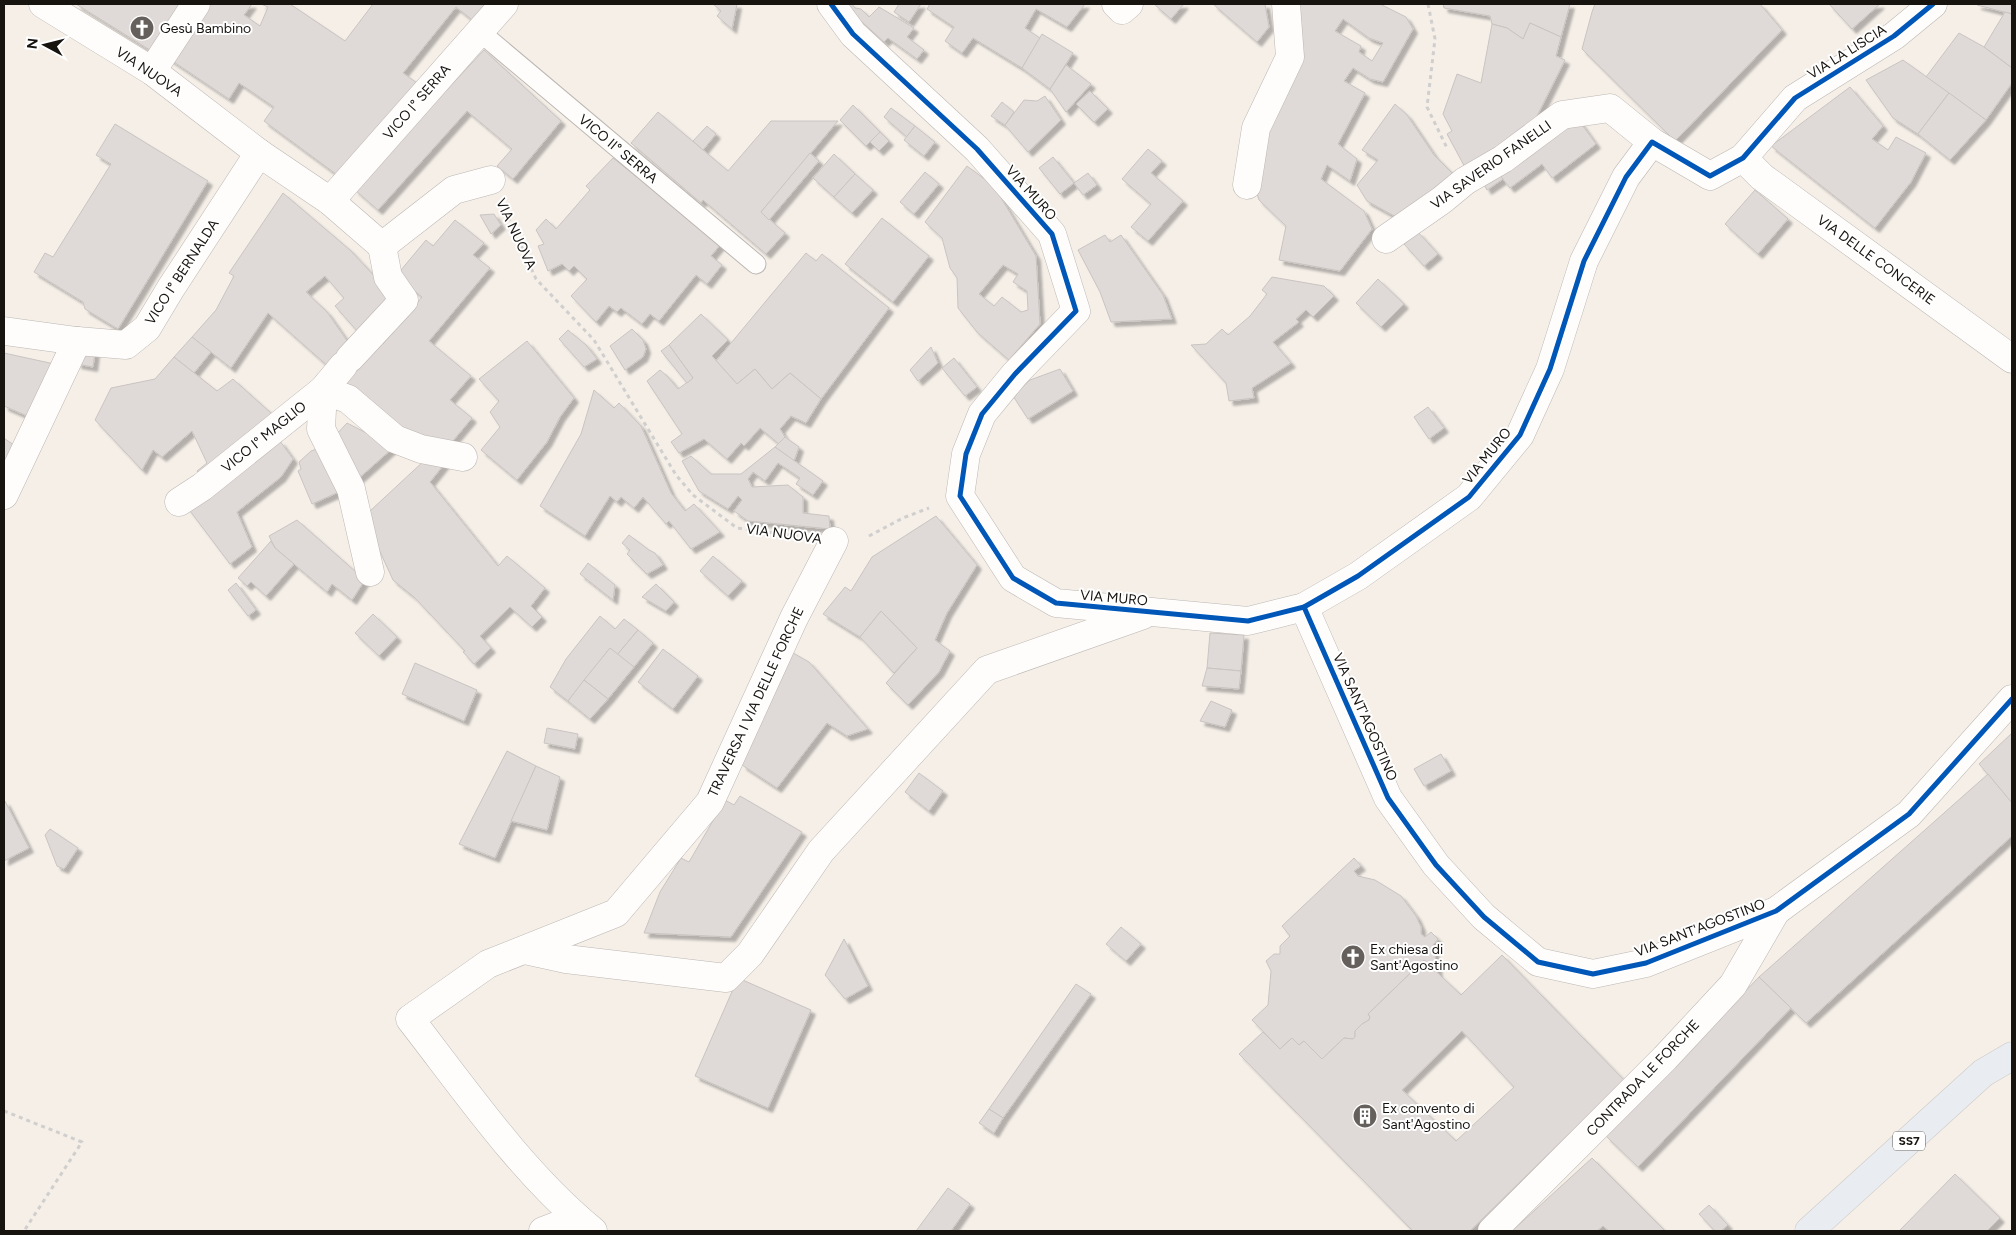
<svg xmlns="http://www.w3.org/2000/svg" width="2016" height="1235" font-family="Figtree,sans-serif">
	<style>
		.building { fill: #dfd9d7; stroke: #c9c4c1; fill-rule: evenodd; filter: url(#shadow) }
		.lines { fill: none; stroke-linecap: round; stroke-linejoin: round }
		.service-casing { stroke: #bcb7b2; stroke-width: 21 }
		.minor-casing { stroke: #bcb7b2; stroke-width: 29 }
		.primary-casing { stroke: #cdcac7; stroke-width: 29 }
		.path { stroke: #d0cfcd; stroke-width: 3; stroke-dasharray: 4 4; stroke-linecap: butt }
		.service { stroke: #fefdfc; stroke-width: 19 }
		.minor { stroke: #fefdfc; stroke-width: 28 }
		.primary { stroke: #e9ecf0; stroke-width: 28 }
		.cycleway-casing { stroke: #fff; stroke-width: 8 }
		.cycleway { stroke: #0057b8; stroke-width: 5 }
		.labels { text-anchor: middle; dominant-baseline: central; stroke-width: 4; stroke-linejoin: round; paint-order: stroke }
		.shield { fill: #fff; stroke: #5d5a57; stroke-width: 1 }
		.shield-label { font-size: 12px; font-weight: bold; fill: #17130f }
		.poi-label { font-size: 14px; fill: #17130f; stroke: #fff; text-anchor: start }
		.street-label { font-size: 14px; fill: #17130f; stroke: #fff }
	</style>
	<defs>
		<filter id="shadow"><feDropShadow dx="4.5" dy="4.5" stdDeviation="1" flood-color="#0004"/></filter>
	</defs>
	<rect width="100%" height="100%" fill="#f5efe8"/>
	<g class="building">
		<polygon points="76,4 186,4 153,52"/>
		<polygon points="205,4 252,4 244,15 260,26 268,7 261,4 290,4 345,41 373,4 487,4 476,23 456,7 403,73 420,85 336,174 264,121 274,107 239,83 229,99 168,58"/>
		<polygon points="713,4 737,4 732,29 717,16 721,11"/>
		<polygon points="845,4 852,4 855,8 861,9 869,17 879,7 914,28 907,37 924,50 917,59 888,38 884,42 851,12"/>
		<polygon points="899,4 921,4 909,22 894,12"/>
		<polygon points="930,4 1085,4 1067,27 1036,9 1025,28 1040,38 1022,68 973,38 962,53 945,41 954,27 927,9"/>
		<polygon points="1154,4 1184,4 1171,19"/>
		<polygon points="1213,4 1265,4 1269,27 1257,42"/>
		<path d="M 1281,4 L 1380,4 L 1406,17 L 1413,29 L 1383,82 L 1370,79 L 1353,68 L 1344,81 L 1365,93 L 1338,144 L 1357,159 L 1350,181 L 1327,165 L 1321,179 L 1364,211 L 1372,229 L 1340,271 L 1279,260 L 1286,226 L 1259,200 L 1248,166 L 1260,123 L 1287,96 ZM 1343,19 L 1369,38 L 1383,43 L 1372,61 L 1359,52 L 1361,46 L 1335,31 Z"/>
		<polygon points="1443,4 1570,4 1561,37 1530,23 1523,39 1507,28 1492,24 1490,16 1444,8"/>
		<polygon points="1595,4 1760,4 1782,30 1675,141 1582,49 1592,12"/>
		<polygon points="1829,4 1880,4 1852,29"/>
		<polygon points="1977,4 2012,4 2012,14 1977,5"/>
		<polygon points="2005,12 2012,14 2012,68 1984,47"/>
		<polygon points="1530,23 1561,37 1556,56 1565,60 1536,118 1467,171 1447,134 1452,131 1443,114 1457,74 1481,83 1492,24 1507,28 1523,39"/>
		<polygon points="1959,33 1984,47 2012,68 2012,83 1986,120 1926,77"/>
		<polygon points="1042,34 1073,53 1050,89 1022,68"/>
		<polygon points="484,50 561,121 513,179 497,166 512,149 467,111 378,210 354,189"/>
		<polygon points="1903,60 1949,93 1918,134 1893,118 1866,80"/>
		<polygon points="1066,65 1091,84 1066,112 1050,89"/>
		<polygon points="1850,87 1883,126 1872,139 1888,150 1896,137 1926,153 1911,182 1875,228 1771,146"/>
		<polygon points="1090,91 1108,109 1094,122 1076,104"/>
		<polygon points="1949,93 1986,120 1950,160 1918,134"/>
		<polygon points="1045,96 1061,120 1028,152 1005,125 1024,100 1037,101"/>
		<polygon points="1002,102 1014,112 1005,125 991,116"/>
		<polygon points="1395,104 1407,115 1434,155 1456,177 1413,203 1398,218 1367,201 1357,185 1378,160 1362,150"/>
		<polygon points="853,105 880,132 866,146 840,120"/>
		<polygon points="891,108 915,126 907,137 884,117"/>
		<polygon points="658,112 728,171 771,121 838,121 761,212 785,233 766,254 703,200 701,203 631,143"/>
		<polygon points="1575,115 1596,144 1552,178 1542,164 1510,188 1498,173"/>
		<polygon points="115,124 208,181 118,329 85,309 83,302 34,272 45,253 53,257 111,164 96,155"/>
		<polygon points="707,126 716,134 703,150 693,141"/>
		<polygon points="915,126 935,142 924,156 904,140"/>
		<polygon points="880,132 889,141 879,151 870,142"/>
		<polygon points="1148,149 1162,161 1151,173 1183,201 1148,241 1131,227 1151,204 1122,179"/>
		<polygon points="810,153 819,161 769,220 761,212"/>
		<polygon points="834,154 855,174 834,197 813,178"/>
		<polygon points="1053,157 1074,183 1060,194 1039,168"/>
		<polygon points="613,158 721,244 711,256 722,265 707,284 696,275 659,321 650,314 642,324 621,308 617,312 609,306 596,322 571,296 587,279 574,266 569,271 562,264 548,271 538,246 544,244 536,230 546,219 556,229 590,190 586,186"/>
		<path d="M 967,166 L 994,186 L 1036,256 L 1040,324 L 1009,360 L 977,332 L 958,308 L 957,278 L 950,268 L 942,238 L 925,222 ZM 1003,265 L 1018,274 L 1013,282 L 1027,291 L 1028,310 L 1021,312 L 1002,297 L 994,306 L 979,294 Z"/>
		<polygon points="925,172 939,184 914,214 900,202"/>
		<polygon points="1088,173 1097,185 1083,195 1074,183"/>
		<polygon points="1498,173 1503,179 1487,190 1481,179"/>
		<polygon points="855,174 873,190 852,213 834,197"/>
		<polygon points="1755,190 1788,219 1758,254 1725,224"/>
		<polygon points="283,193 350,250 392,295 358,332 335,306 344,298 325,276 306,292 327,312 350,345 379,340 383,344 422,297 396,276 426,240 433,246 455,220 484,243 473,255 490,268 429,341 471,376 450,400 472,418 447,448 409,437 343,384 330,368 268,313 231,368 192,337 216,310 234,276 229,273"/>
		<polygon points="494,214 501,225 491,234 480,215"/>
		<polygon points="882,218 929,256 893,302 845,264"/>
		<polygon points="1418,232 1438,254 1424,266 1404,244"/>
		<polygon points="1105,235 1110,242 1121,235 1163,295 1172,319 1111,322 1100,292 1078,250"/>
		<polygon points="806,253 816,261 822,254 889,308 821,399 790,373 772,389 755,369 737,384 716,361"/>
		<polygon points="1272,277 1324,286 1334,296 1313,317 1306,310 1296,319 1299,322 1273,342 1291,363 1252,388 1254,398 1229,401 1226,383 1191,345 1206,344 1222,329 1228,335 1250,316 1267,294 1262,290"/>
		<polygon points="1378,279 1404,304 1381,327 1356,303"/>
		<polygon points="701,314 728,340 712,356 737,384 755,369 772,389 790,373 821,399 806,423 791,416 780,429 785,437 779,444 760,428 744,446 741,443 727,459 704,439 679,453 671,442 682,434 647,381 660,370 667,376 678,389 693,378 669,345"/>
		<polygon points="632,329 643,340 646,349 643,357 625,370 610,346"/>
		<polygon points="568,330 586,345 597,359 584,367 559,339"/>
		<polygon points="192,337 211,352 194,373 174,357"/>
		<polygon points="527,341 574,398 560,417 547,442 517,480 481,450 500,427 490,412 499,401 479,379"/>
		<polygon points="669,345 693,378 687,383 661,351"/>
		<polygon points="931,347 938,363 918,381 910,370"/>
		<polygon points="79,350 95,352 93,367 77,364"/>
		<polygon points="4,353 59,365 32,418 4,406"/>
		<polygon points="174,357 217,391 233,379 272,414 203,479 197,471 207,463 192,431 162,457 153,450 142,470 95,420 111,388 155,379"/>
		<polygon points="954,358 977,387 965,396 942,368"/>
		<polygon points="1060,369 1073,391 1028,419 1013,396 1030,380"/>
		<polygon points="594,390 614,408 619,403 641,426 671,493 685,511 694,504 720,532 691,549 669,521 666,524 643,497 634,508 621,497 617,502 610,496 585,536 540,506 581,434"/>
		<polygon points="1428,407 1444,428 1429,439 1414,417"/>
		<polygon points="347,423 394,447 358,479 334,437"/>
		<polygon points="785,437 799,447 794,461 775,447"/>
		<polygon points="4,438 19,449 4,471"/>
		<polygon points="280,441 293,459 281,477 237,512 252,547 230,564 187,507"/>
		<polygon points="322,447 341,491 312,504 298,471 301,469 299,462 311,451"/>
		<polygon points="775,447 823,481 813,495 796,484 800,478 778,463 765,481 753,472 748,479 752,487 788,485 803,497 803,513 829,516 830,529 748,521 734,511 742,500 738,496 728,509 699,491 682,461 691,456 711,474 741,474"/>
		<polygon points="426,459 446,462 430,482 498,566 507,556 545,588 531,606 542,617 532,627 510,607 480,636 491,648 474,664 463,652 465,651 414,597 393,580 376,543 370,511"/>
		<polygon points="936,516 977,565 947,613 935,640 950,651 939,672 908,705 886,683 917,648 881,611 860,637 823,614 845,587 851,591 872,557"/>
		<polygon points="297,520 365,580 352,600 332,584 327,592 275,548 269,536"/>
		<polygon points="629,535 649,550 655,553 663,565 647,574 627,554 630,550 622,543"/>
		<polygon points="271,541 275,548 294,564 266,596 251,582 247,586 238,578"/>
		<polygon points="713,556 742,581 728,596 700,571"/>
		<polygon points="588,563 615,585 613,600 580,574"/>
		<polygon points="236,583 256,610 248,616 228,590"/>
		<polygon points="656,584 674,602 666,611 642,597"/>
		<polygon points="881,611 917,648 894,673 860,637"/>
		<polygon points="373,614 397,637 379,656 355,633"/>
		<polygon points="600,616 615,629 624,619 638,630 617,655 610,648 568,701 550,687 566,659"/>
		<polygon points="638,630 653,643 634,667 617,655"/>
		<polygon points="1210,633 1244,635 1241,671 1207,668"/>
		<polygon points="610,648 634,667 608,699 584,680"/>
		<polygon points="663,649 698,676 673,709 638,682"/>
		<polygon points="788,650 809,662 868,729 847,736 827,723 777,788 742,765"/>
		<polygon points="415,663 477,690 464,721 402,694"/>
		<polygon points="1207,668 1241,671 1239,689 1202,686"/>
		<polygon points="584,680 608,699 590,719 568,701"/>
		<polygon points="1211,701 1232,710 1225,727 1200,721"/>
		<polygon points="547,728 578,734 575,749 544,743"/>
		<polygon points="2012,733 2012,803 1979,764"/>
		<polygon points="507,751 536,766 495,858 459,844"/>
		<polygon points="1441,754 1451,771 1424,786 1414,769"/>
		<polygon points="536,766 560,777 547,830 511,821"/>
		<polygon points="919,773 943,791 929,811 905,792"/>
		<polygon points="1988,774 2012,803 2012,836 1806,1023 1759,977"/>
		<polygon points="740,796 802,832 731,937 644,933 660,892 681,858 689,862 725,800 734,805"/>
		<polygon points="5,801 29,848 4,861 4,802"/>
		<polygon points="50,829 78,848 64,869 57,866 45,835"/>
		<polygon points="1354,858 1361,866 1354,871 1358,876 1375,880 1401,896 1416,916 1421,927 1421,934 1425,937 1431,932 1438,939 1433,945 1438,972 1424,960 1368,1014 1370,1017 1369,1020 1362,1024 1355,1031 1355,1037 1353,1039 1344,1038 1322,1059 1304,1041 1299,1045 1292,1038 1280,1049 1252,1020 1268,1005 1271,971 1266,961 1274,954 1280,954 1280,946 1290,936 1282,926"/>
		<polygon points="1121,927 1141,944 1126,961 1106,944"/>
		<polygon points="844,939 868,986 845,999 825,975"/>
		<path d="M 1502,955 L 1624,1080 L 1470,1231 L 1413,1231 L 1239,1054 L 1263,1032 L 1280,1049 L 1292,1038 L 1299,1045 L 1304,1041 L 1322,1059 L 1344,1038 L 1353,1039 L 1355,1037 L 1355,1031 L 1362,1024 L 1369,1020 L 1370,1017 L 1368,1014 L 1424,960 L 1461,995 ZM 1462,1031 L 1514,1087 L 1456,1141 L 1402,1090 Z"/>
		<polygon points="1759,977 1791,1008 1638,1167 1606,1136"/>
		<polygon points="738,978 811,1010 768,1108 695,1076"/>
		<polygon points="1076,984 1091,994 1003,1118 989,1109"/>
		<polygon points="989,1109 1003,1118 994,1133 979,1123"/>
		<polygon points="1592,1158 1665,1231 1609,1231 1603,1226 1597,1231 1512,1231"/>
		<polygon points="1955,1174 2000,1218 1987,1231 1899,1231"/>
		<polygon points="948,1188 970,1204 951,1231 916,1231"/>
		<polygon points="1709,1205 1728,1225 1721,1231 1715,1231 1699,1214"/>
	</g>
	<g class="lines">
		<defs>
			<polyline id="service" points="480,32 756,264"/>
			<g id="minor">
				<polyline points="43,4 152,71 259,153 330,201 382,246 454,190 491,180"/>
				<polyline points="831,4 853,34 977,149 1052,234 1076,311 1015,374 982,414 966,454 960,496 1013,578 1056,603 1248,621 1304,607 1358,576 1469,497 1520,435 1550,369 1584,261 1626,177 1652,142 1710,176 1743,158 1795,98 1894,36 1933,4"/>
				<polyline points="1116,4 1122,10 1129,4"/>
				<polyline points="152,71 196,4"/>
				<polyline points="1743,158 1762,177 2012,359"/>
				<polyline points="1247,185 1256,128 1290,57 1286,4"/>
				<polyline points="330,201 504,4"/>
				<polyline points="1386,239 1442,200 1465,181 1503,159 1562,115 1610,108 1652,142"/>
				<polyline points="4,331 77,341 126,345 147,328 171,288 259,153"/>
				<polyline points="350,358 404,300 388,277 382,246"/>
				<polyline points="4,495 77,341"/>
				<polyline points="179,502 202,487 323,390 343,366"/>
				<polyline points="370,572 351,489 321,429 323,390 348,399 395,439 421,449 463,457"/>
				<polyline points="1304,607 1388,798 1436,865 1484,917 1538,962 1593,974 1646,963 1776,911 1909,814 2012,699"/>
				<polyline points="525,950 566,959 726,978 750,954 821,851 987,670 1143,615"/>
				<polyline points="543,1231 577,1218"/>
				<path d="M 593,1231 C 522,1173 466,1091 410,1019 L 488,964 L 616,913 L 710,802 L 794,618 L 834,541"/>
				<polyline points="1492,1231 1665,1058 1733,985 1776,911"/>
			</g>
			<polyline id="primary" points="1809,1231 1983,1073 2012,1056"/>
		</defs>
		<use href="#service" class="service-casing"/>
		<use href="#minor" class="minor-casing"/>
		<use href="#primary" class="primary-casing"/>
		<g class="path">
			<polyline points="1428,4 1435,39 1427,107 1448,150"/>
			<polyline points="505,210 536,279 594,340 676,475 693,495 737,528 798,536"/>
			<polyline points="869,536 903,518 929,508"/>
			<polyline points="4,1111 82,1142 24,1231"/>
		</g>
		<use href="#service" class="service"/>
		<use href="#minor" class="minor"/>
		<use href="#primary" class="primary"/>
		<defs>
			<g id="cycleway">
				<polyline points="831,4 853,34 977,149 1052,234 1076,311 1015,374 982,414 966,454 960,496 1013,578 1056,603 1248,621 1304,607 1358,576 1469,497 1520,435 1550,369 1584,261 1626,177 1652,142 1710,176 1743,158 1795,98 1894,36 1933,4"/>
				<polyline points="1304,607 1388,798 1436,865 1484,917 1538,962 1593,974 1646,963 1776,911 1909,814 2012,699"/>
			</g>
		</defs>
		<use href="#cycleway" class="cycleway-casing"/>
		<use href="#cycleway" class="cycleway"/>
	</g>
	<defs>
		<symbol id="church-disc" viewBox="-11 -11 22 22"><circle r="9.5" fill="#65605b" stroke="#fff"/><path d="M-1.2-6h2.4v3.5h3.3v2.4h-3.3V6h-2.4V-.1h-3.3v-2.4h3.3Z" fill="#fff"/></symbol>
		<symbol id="building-disc" viewBox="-11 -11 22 22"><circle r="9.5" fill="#65605b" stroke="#fff"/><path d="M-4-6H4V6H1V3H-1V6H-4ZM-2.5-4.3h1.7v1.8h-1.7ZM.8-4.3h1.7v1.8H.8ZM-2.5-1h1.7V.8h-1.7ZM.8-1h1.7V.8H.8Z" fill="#fff"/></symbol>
	</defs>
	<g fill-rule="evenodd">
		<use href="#church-disc" x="128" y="14" width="28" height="28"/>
		<use href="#church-disc" x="1339" y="943" width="28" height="28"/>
		<use href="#building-disc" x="1351" y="1102" width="28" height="28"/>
	</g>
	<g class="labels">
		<rect class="shield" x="1893" y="1131.5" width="32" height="19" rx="4"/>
		<g class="shield-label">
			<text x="1909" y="1141">SS7</text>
		</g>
		<g class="poi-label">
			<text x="160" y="28">Gesù Bambino</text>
			<text x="1370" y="949">Ex chiesa di<tspan x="1370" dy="16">Sant'Agostino</tspan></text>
			<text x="1382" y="1108">Ex convento di<tspan x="1382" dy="16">Sant'Agostino</tspan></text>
		</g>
		<g class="street-label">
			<text transform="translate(1847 52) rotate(-32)">VIA LA LISCIA</text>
			<text transform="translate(149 72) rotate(34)">VIA NUOVA</text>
			<text transform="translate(417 102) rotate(-49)">VICO I° SERRA</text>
			<text transform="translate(618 149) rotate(40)">VICO II° SERRA</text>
			<text transform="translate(1491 165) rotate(-35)">VIA SAVERIO FANELLI</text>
			<text transform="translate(1031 193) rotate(48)">VIA MURO</text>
			<text transform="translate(516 234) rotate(65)">VIA NUOVA</text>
			<text transform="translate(1876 260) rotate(36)">VIA DELLE CONCERIE</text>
			<text transform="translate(182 272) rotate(-57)">VICO I° BERNALDA</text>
			<text transform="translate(264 437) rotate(-39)">VICO I° MAGLIO</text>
			<text transform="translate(1487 456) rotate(-51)">VIA MURO</text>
			<text transform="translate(784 534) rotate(8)">VIA NUOVA</text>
			<text transform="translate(1114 598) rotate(5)">VIA MURO</text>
			<text transform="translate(756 702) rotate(-65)">TRAVERSA I VIA DELLE FORCHE</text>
			<text transform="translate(1365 717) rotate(66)">VIA SANT'AGOSTINO</text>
			<text transform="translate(1700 928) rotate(-21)">VIA SANT'AGOSTINO</text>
			<text transform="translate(1643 1078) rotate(-46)">CONTRADA LE FORCHE</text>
		</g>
	</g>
	<rect width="2016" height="1235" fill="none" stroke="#17130f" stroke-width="10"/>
	<g transform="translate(45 45) rotate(277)" stroke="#ffffff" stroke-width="4" paint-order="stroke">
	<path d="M0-4L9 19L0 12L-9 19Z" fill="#17130f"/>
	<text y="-8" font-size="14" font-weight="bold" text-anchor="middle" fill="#17130f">N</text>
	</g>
</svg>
